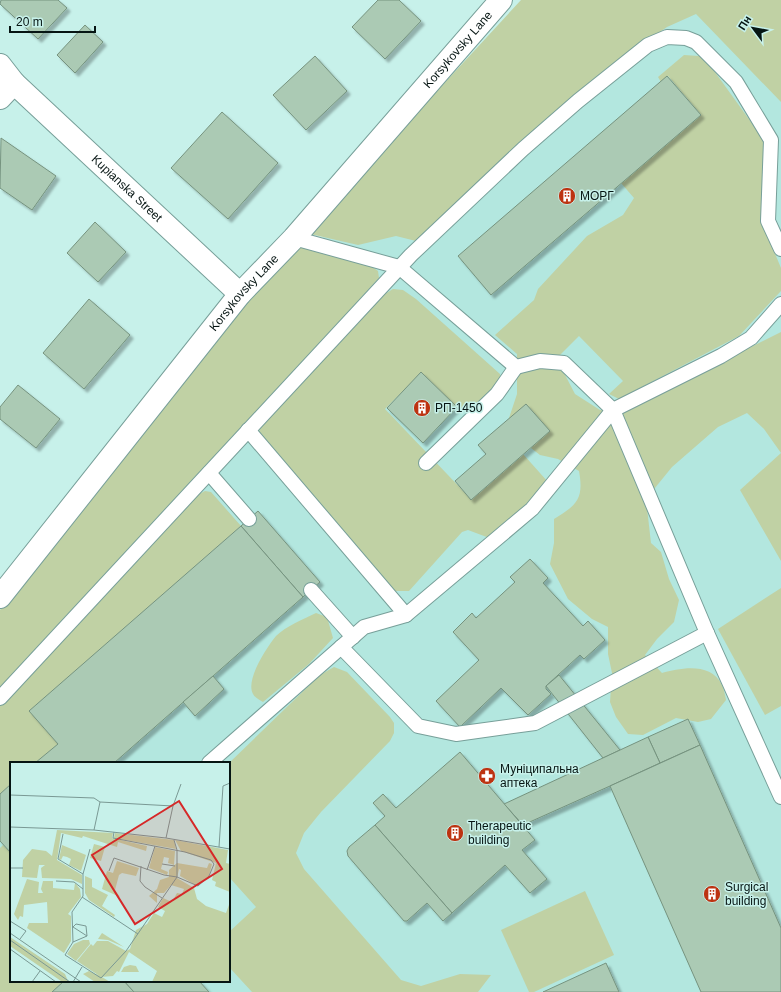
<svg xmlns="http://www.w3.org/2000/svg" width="781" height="992" font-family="Helvetica,sans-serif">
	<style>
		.built { fill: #b3e7df; fill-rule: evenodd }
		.green { fill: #c0d1a4 }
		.building { fill: #abcab4; stroke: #76937f; filter: url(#shadow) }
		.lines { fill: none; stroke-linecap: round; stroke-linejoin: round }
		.service-casing { stroke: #779f99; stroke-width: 16 }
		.minor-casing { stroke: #779f99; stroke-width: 24 }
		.service { stroke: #fff; stroke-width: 14 }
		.minor { stroke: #fff; stroke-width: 22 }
		.labels { text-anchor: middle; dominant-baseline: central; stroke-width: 3; stroke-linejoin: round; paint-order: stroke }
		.street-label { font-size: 12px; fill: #061513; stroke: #c7f1ea }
		.poi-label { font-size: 12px; fill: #061513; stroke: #c7f1ea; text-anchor: start }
		.inset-road { fill: none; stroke: #7a9994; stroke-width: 1 }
		.view { fill: #d62828; fill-opacity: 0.15; stroke: #d62828; stroke-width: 2 }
		.inset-edge { fill: none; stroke: #061513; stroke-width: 2 }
	</style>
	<defs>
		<filter id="shadow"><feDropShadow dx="3.5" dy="3.5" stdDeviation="1" flood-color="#0004"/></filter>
	</defs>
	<rect width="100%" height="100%" fill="#c7f1ea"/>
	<path class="built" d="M 542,0 L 781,0 L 781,992 L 0,992 L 0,629 L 282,282 ZM 11,763 L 229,763 L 229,981 L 11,981 Z"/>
	<g class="green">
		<polygon points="521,0 781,0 781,102 696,14 667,27 598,76 420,242 396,236 358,245 306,233"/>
		<path d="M 684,55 L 699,56 L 707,61 L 764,140 L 761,220 L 781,268 L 781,291 L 739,336 L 619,399 L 609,394 L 623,381 L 579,336 L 560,355 L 563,371 L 575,394 L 600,410 L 619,412 L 781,332 L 781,561 L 740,490 L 781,453 L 764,429 L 747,413 L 718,427 L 672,467 L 646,499 L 651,543 L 661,552 L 669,579 L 679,600 L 674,622 L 657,639 L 645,655 L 662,673 C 681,668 711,662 722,685 C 724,689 725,695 726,700 L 711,719 L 698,722 L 676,718 L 643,735 L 628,734 L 616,717 L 610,702 L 612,673 L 608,654 L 608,627 L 592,619 L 568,599 L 550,564 L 554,543 L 554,519 C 577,505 584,499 579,471 L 558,459 L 540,455 L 518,438 L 509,418 L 517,394 L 517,354 L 495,335 L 534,300 L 538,289 L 587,236 L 623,215 L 634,198 L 621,183 L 701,115 L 668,76 L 661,82 L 658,77 Z"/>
		<polygon points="297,244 371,266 378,271 379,278 0,694 0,610 244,299"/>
		<path d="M 393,289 L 403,290 L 416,299 L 500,374 L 501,381 C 495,387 483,405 476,408 C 458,417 433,384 421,373 L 385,409 L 468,496 L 477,495 L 523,454 L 548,482 L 492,539 L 468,530 L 462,532 L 409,591 L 395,591 L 259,432 L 262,423 L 375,300 Z"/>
		<polygon points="205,491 211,492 241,526 30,711 58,744 36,763 11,763 11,785 0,794 0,706 192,498"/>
		<polygon points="781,588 781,706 765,715 718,629"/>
		<path d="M 316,613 L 327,617 L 333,638 L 309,664 L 263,702 C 260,700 255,698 253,694 C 245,680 267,647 276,636 C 286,626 304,619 316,613 Z"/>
		<polygon points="334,667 347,672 390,717 394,723 394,733 390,741 321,812 304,833 296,853 304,869 401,980 421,986 460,974 491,975 478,992 252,992 229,967 229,932 256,907 229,877 229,763 320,675"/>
		<polygon points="3,845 11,853 11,981 64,981 52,992 0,992 0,848"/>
		<polygon points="585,891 614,955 534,992 529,992 501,930"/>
	</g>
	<g class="building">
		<polygon points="1,0 58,0 67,8 38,39 0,4"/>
		<polygon points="378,0 399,0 421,21 385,59 352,27"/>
		<polygon points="85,25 103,42 75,73 57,55"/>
		<polygon points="315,56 347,91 306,130 273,95"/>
		<polygon points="667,76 701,115 491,295 458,256"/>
		<polygon points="222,112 278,163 228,219 171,168"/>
		<polygon points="1,138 56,176 32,210 0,188"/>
		<polygon points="95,222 126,252 98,282 67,253"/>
		<polygon points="89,299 130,335 84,389 43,353"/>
		<polygon points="421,372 457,407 423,443 387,408"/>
		<polygon points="18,385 60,419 36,448 0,419 0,407"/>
		<polygon points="526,404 550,431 471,500 455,481 486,454 478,445"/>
		<polygon points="258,511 320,582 303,597 241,526"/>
		<polygon points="241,526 303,597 114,763 35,763 58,744 29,711"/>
		<polygon points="530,559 548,578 543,583 583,626 588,621 605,640 584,659 580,655 546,686 546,689 551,694 528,715 501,688 460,727 436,701 479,660 453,632 472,613 476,618 515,582 510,577"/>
		<polygon points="559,675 620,750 603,758 546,686"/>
		<polygon points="213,676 224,689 195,716 183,702"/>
		<polygon points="688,719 700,745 660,763 648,737"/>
		<polygon points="648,737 660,763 610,786 523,825 504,804"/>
		<polygon points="700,745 781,928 781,992 701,992 610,786"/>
		<polygon points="460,752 535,840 522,850 547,879 530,893 505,865 452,913 375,825 385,816 373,803 383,794 396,808"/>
		<polygon points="11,784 11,853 0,841 0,794"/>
		<polygon points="375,825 452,913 443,921 427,903 407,921 404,921 348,856 347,851 349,847"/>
		<polygon points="606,963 619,992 543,992"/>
		<polygon points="64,981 124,981 134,992 52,992"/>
		<polygon points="124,981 199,981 209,992 134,992"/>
	</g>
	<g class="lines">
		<defs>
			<g id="service">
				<polyline points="294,238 399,267 516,367 540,361 564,363 613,410 707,633 781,797"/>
				<polyline points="248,430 406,615"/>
				<polyline points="426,463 497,394 516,367"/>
				<polyline points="209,473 249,519"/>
				<polyline points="311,590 353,637"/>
				<polyline points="341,647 418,726 456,734 535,723 707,633"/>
				<polyline points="0,698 411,255 523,149 578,101 648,45 667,37 686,38 696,42 736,82 771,140 768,221 781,249"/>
				<polyline points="209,763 364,627 406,615 532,509 613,410 721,356 751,338 781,304"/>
			</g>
			<g id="minor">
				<polyline points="0,65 14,83"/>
				<path id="s1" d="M 0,98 L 14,83 L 240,294"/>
				<path id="s2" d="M 0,597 L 240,294 L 294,238 L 501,0"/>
			</g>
		</defs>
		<use href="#service" class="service-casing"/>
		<use href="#minor" class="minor-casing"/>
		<use href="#service" class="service"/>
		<use href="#minor" class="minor"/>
	</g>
	<defs>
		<symbol id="building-disc" viewBox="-11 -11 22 22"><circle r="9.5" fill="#bd3311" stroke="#c7f1ea"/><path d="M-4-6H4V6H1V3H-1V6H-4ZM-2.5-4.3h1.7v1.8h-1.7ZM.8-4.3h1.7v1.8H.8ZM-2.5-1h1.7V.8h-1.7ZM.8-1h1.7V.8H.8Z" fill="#fff"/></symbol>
		<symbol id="pharmacy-disc" viewBox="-11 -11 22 22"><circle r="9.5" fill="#bd3311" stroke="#c7f1ea"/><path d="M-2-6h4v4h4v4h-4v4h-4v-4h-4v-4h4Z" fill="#fff"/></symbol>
	</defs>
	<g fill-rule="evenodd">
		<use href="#building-disc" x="557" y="186" width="20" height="20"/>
		<use href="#building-disc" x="412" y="398" width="20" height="20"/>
		<use href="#pharmacy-disc" x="477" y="766" width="20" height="20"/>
		<use href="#building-disc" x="445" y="823" width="20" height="20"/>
		<use href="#building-disc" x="702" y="884" width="20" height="20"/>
	</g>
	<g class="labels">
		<g class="street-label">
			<text stroke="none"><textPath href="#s2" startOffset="714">Korsykovsky Lane</textPath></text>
			<text stroke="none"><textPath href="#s1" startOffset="175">Kupianska Street</textPath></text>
			<text stroke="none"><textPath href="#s2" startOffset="390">Korsykovsky Lane</textPath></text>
		</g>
		<g class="poi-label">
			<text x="580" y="196">МОРГ</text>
			<text x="435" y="408">РП-1450</text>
			<text x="500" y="769">Муніципальна<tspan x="500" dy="14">аптека</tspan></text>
			<text x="468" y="826">Therapeutic<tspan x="468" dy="14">building</tspan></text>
			<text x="725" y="887">Surgical<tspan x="725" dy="14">building</tspan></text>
		</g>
	</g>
	<g transform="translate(10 762)">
		<rect width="220" height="220" fill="#c7f1ea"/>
		<path d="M 47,68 L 103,71 L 102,76 L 137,84 L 136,89 L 108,80 L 107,85 L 73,74 L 72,76 L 51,71 L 47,98 L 72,113 L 72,122 L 61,117 L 32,116 L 31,106 L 35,103 L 29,103 L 27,116 L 12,115 L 13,98 L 22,87 L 36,89 L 42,94 ZM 105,71 L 164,78 L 166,87 L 104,76 ZM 165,78 L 218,88 L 216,101 L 220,102 L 220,130 L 205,124 L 206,120 L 202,118 L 206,101 L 171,89 ZM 84,82 L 95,85 L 91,99 L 80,96 ZM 52,83 L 76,93 L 71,109 L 59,103 L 61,97 L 57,95 L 53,94 L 51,98 L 49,97 ZM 145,85 L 165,89 L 164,103 L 158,101 L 159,96 L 154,95 L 151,107 L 158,110 L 157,113 L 139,106 ZM 107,99 L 129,106 L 126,114 L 112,111 L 109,113 L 105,128 L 110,135 L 92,127 L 97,109 L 103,111 ZM 167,101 L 197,106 L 199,101 L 202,102 L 199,114 L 187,124 L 170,114 L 171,108 L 169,107 L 167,116 L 184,126 L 187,137 L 196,144 L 216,151 L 220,140 L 220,220 L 142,220 L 147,209 L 119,190 L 109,210 L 107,209 L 103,214 L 91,215 L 67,199 L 81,182 L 83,184 L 87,179 L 98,179 L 116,189 L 120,187 L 126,168 L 137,162 L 144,151 L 152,155 L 155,149 L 148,145 L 153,136 L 162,140 L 167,131 L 172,132 L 174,127 L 161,123 L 154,131 L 147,131 L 147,141 L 139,134 L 147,127 L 150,118 L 159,115 L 159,108 ZM 75,114 L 82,117 L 82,125 L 98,133 L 92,144 L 105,153 L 104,155 L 79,138 L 75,131 ZM 17,117 L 29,120 L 28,131 L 33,131 L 31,127 L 33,119 L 43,119 L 43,126 L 64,128 L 65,121 L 70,127 L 71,135 L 58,152 L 61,154 L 61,179 L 54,191 L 17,166 L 19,161 L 38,161 L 37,140 L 14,143 L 13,155 L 10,154 L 8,158 L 4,152 ZM 92,171 L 114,185 L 98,178 L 88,177 ZM 0,175 L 55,212 L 58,219 L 51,219 L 0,184 ZM 73,178 L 79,178 L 80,182 L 66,199 L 57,192 L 64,182 ZM 120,203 L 126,204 L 129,210 L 111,210 L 114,205 ZM 79,209 L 92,215 L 100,220 L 85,220 L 73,212 Z" fill="#c0d1a4"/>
		<path class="inset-road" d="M 0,33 L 84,36 L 90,40 L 163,44 L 156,76M 163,44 L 171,22M 0,65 L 84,68 L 156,76 L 220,87M 84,68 L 90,40M 53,72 L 48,97 L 73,112M 209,85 L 213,24 L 220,21M 80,87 L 73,112 L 73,134 L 62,150 L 63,180 L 55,193 L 91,216 L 116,189 L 167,115 L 167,88 L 164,78M 152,102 L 165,104M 131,104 L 130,119 L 135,125 L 152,136M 0,106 L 13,106M 137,108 L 145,84M 99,109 L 104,96 L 154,113 L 167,115 L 188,124 L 199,114 L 204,102 L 201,98 L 175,90 L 103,76 L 104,70M 46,119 L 64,120 L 73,127M 72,135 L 128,172M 0,159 L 16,169 L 10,177M 0,171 L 71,220M 0,178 L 60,220M 63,180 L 77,174 L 63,165 L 66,162 L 76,164 L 77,174M 0,187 L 46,220M 22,220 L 30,209M 63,220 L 72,205"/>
		<path class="view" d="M 169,39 L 212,107 L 125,162 L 82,93 Z"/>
		<rect width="220" height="220" class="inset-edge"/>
	</g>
	<g transform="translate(753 28) rotate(302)" stroke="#c7f1ea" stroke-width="3" paint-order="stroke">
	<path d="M0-3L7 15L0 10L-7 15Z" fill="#061513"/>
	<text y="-6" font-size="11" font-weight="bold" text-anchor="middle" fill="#061513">Пн</text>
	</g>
	<path d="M10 26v6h85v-6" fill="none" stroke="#061513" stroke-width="2"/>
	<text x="16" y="26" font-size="12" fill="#061513" stroke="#c7f1ea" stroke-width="3" paint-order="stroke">20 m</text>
</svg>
